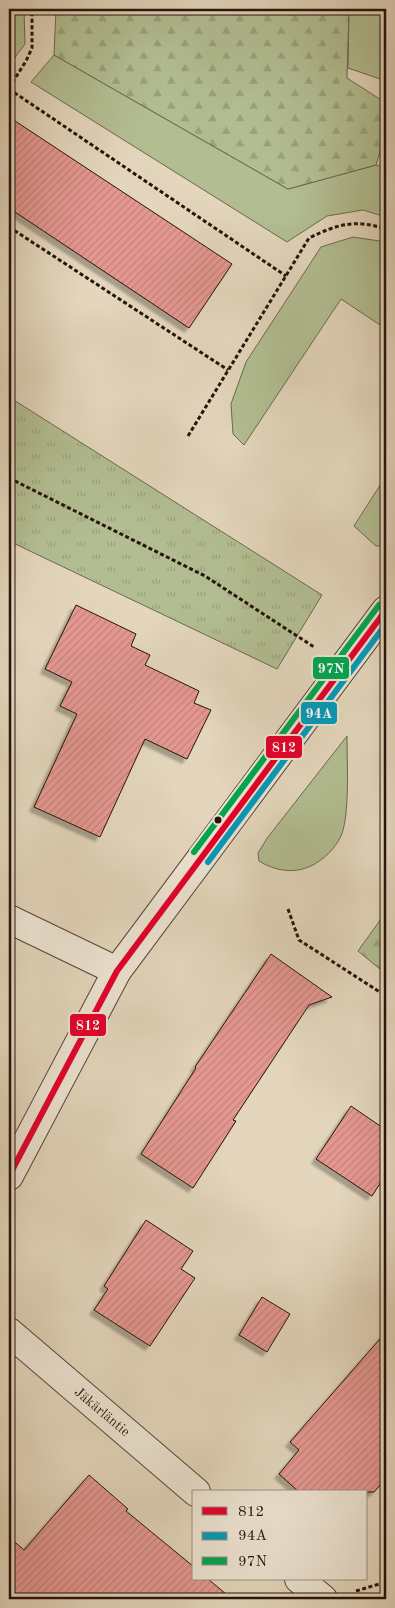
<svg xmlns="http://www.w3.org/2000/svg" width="395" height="1608" font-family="'Old Standard TT',serif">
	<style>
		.grass { fill: #b2be92; stroke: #6c684e }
		.forest { fill: url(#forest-firs); stroke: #6c684e }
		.park { fill: url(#park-tufts); stroke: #6c684e }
		.building { fill: url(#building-hatch); stroke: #26130b; filter: url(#shadow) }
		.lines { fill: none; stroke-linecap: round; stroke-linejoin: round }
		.minor-casing { stroke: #554437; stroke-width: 30 }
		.path { stroke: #26130b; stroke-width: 3; stroke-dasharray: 4 2.5; stroke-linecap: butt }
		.minor { stroke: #ede4d3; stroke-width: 28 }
		.bus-1-casing { stroke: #ede4d3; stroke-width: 10 }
		.bus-2-casing { stroke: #ede4d3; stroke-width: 10 }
		.bus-3-casing { stroke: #ede4d3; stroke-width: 10 }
		.bus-1 { stroke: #e4002b; stroke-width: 6 }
		.bus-2 { stroke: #049aba; stroke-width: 6 }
		.bus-3 { stroke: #00a651; stroke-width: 6 }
		.bus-dot { fill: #26130b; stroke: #ede4d3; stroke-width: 2 }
		.labels { text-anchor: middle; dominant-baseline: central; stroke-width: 4.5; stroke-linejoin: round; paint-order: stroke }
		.street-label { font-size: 14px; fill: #26130b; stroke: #ede4d3 }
		.line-badge { stroke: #ede4d3; stroke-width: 2 }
		.badge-label { font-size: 14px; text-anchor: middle; font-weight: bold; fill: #fff }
	</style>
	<defs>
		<pattern id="forest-firs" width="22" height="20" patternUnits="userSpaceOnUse" patternTransform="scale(1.25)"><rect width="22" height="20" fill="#b2be92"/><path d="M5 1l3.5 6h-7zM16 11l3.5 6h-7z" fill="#99a27d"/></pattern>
		<pattern id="park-tufts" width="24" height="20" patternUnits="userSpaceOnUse" patternTransform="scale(1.25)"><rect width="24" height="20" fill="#b2be92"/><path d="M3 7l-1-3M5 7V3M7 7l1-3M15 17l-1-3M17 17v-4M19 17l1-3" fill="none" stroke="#99a27d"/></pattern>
		<pattern id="building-hatch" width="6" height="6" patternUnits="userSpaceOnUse" patternTransform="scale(1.25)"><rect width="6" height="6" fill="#e59891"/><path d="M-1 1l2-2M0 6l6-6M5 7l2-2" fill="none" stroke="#c4827c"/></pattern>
		<filter id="shadow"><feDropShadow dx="-4.5" dy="4.5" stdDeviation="1" flood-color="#0004"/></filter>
	</defs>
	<rect width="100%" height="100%" fill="#e3d6bc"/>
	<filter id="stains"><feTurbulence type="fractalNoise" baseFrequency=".004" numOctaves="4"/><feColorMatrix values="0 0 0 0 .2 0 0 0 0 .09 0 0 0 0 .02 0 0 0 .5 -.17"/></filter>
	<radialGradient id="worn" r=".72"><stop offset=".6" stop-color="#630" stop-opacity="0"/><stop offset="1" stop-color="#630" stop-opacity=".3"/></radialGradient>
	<g class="grass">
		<polygon points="9,9 24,9 25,44 9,65"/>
		<polygon points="349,9 386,9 386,81 348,68"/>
		<polygon points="54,55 288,189 376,165 386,168 386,217 363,210 327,216 287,242 31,82"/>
		<polygon points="353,237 386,242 386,329 341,299 244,445 233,434 231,404 246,362 321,247"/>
		<polygon points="386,476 386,538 381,546 376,546 354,526"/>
		<path d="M 347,736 C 347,761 350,815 341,836 C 335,849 323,860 311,866 C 294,874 275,871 259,861 L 258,853 L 268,837 Z"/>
	</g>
	<g class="forest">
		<polygon points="56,9 349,9 347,78 386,103 386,131 376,165 288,189 54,55"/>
		<polygon points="386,912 386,974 358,951"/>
	</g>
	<polygon class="park" points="9,397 322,595 277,669 9,541"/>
	<g class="building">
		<polygon points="9,117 232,264 189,328 9,208"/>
		<polygon points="76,605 136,634 131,646 150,655 145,665 199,691 194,703 211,710 187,759 145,739 100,837 34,807 77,714 60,706 72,682 45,669"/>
		<polygon points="271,954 332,997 309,1005 233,1120 236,1121 193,1188 141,1154 196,1068 195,1067"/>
		<polygon points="351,1106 386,1130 386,1174 372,1196 316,1159"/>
		<polygon points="146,1220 193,1251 181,1269 195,1278 150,1346 94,1310 108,1289 104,1286"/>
		<polygon points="262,1297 290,1314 267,1352 239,1335"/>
		<polygon points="386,1332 386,1478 374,1492 299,1492 279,1474 299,1450 290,1442"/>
		<polygon points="89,1475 128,1509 126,1511 194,1567 194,1579 208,1579 232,1599 9,1599 9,1537 24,1550"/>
	</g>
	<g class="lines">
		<defs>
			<g id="minor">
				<polyline points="9,919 117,971"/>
				<polyline points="9,1176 117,971 386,610"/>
				<polyline points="9,1332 196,1492"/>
				<polyline points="299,1579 323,1599"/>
			</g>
		</defs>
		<use href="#minor" class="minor-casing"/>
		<g class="path">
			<polyline points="9,88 26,61 32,48 32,9"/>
			<polyline points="9,89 286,276"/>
			<polyline points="9,227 228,370"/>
			<path d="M 188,436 L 309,238 C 338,224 355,219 386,229"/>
			<polyline points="9,478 205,576 314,647"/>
			<polyline points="288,909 299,940 386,996"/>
			<polyline points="356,1591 386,1582"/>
		</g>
		<use href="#minor" class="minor"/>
		<defs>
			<polyline id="bus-1" points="9,1176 117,971 386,610"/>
			<polyline id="bus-2" points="208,862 386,624"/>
			<polyline id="bus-3" points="194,852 379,605"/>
		</defs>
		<use href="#bus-1" class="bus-1-casing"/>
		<use href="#bus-2" class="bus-2-casing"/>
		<use href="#bus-3" class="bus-3-casing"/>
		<use href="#bus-1" class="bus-1"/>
		<use href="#bus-2" class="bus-2"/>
		<use href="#bus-3" class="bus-3"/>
	</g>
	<circle class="bus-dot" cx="218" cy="820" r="4.5"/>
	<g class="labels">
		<g class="street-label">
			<text transform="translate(102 1412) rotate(40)">Jäkärläntie</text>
		</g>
	</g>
	<g class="line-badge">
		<rect x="312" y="656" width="38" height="24" rx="5" fill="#00a651"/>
		<rect x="300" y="701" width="38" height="24" rx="5" fill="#049aba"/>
		<rect x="265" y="735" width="38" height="24" rx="5" fill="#e4002b"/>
		<rect x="69" y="1013" width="38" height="24" rx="5" fill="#e4002b"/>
	</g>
	<g class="badge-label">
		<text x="331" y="673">97N</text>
		<text x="319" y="718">94A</text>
		<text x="284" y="752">812</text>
		<text x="88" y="1030">812</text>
	</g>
	<rect width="395" height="1608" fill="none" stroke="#e3d6bc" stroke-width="30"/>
	<rect x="10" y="10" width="375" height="1588" fill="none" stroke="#26130b" stroke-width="2.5"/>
	<rect x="15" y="15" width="365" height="1578" fill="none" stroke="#26130b"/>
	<rect x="192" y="1490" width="175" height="90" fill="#ede4d3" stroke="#9d9083"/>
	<rect x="202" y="1507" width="25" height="8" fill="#e4002b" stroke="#9d9083"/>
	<text x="238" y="1516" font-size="15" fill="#26130b">812</text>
	<rect x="202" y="1532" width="25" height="8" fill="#049aba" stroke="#9d9083"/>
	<text x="238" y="1540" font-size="15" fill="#26130b">94A</text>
	<rect x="202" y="1557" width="25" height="8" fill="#00a651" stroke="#9d9083"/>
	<text x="238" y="1566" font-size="15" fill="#26130b">97N</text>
	<rect width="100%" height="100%" filter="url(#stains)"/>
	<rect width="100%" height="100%" fill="url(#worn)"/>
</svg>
